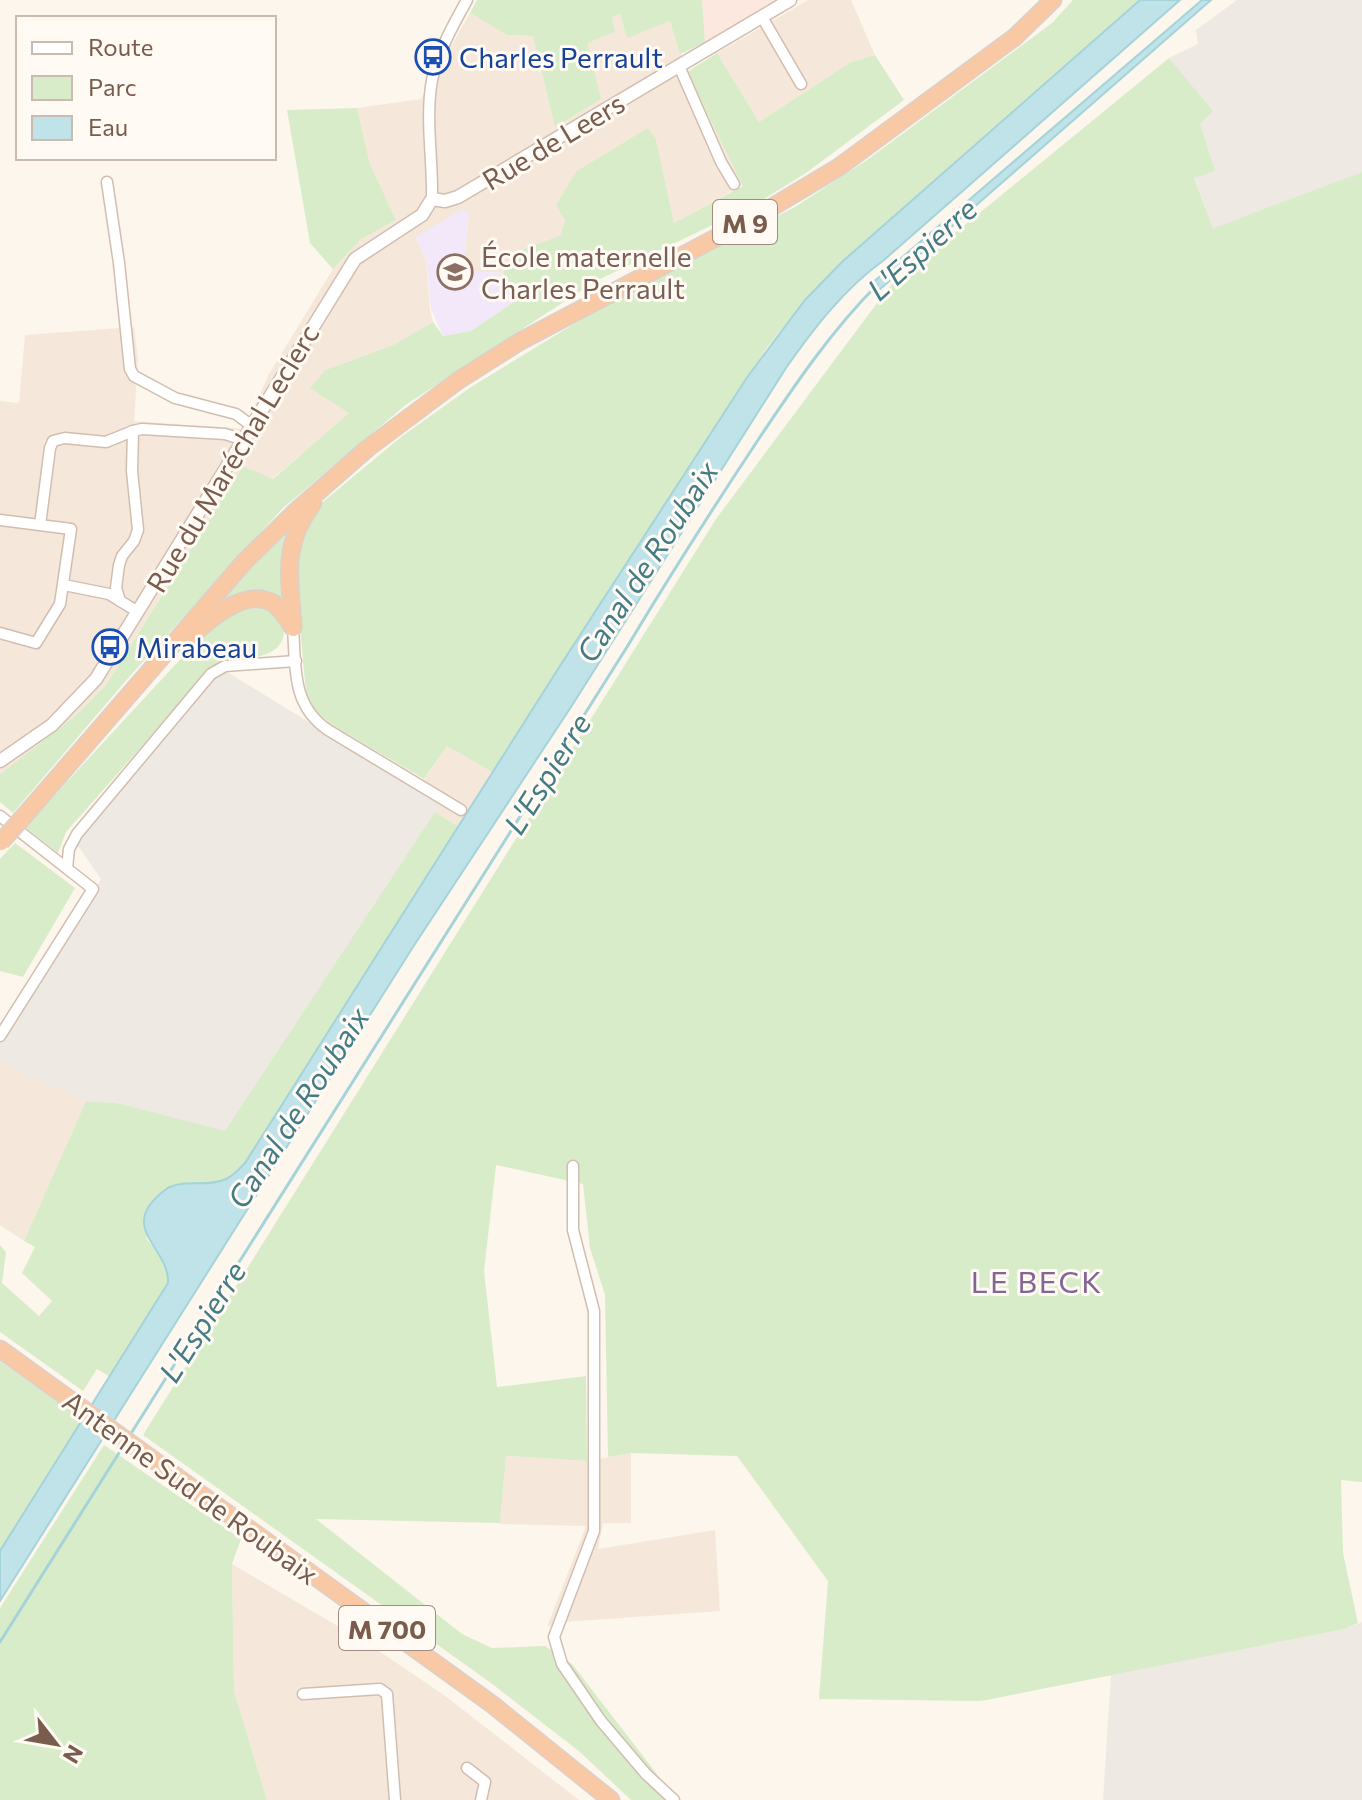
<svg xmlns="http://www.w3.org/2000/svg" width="1362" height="1800" font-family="Commissioner,sans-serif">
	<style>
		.residential { fill: #f5e8da }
		.commercial { fill: #fde8e0 }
		.industrial { fill: #efe9e4 }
		.education { fill: #f3e8fa }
		.green { fill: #d8ecc9 }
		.water { fill: #bfe3e8; stroke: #a5d3da; stroke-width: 2 }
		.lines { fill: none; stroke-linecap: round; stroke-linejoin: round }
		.stream { stroke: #a5d3da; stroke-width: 3 }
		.minor-casing { stroke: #d1beb0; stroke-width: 13 }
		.tertiary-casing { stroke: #d1beb0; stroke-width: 15 }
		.trunk-casing { stroke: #dad1cd; stroke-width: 19 }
		.minor { stroke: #fff; stroke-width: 10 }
		.tertiary { stroke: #fff; stroke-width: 12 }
		.trunk { stroke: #f9c8a4; stroke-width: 16 }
		.trunk-bridge-casing { stroke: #dad1cd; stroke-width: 19; stroke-linecap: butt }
		.trunk-bridge { stroke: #f9c8a4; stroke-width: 16 }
		.labels { text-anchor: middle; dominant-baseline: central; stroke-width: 6; stroke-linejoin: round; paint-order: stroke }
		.shield { fill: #fffaf3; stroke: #a28b7f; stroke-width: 2 }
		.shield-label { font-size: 26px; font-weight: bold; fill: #7a5c4d }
		.transit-label { font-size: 28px; fill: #164399; stroke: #fffaf3; text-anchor: start }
		.street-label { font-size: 28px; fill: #7a5c4d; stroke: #fffaf3 }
		.education-label { font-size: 28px; fill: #785e54; stroke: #fffaf3; text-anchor: start }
		.water-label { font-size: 30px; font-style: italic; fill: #437c86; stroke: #fffaf3 }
		.neighbourhood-label { font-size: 30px; letter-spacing: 2px; fill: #846695; stroke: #fffaf3 }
	</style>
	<rect width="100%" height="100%" fill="#fdf6ec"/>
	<g class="residential">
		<polygon points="808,0 851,0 875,55 851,62 759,122 717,53"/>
		<polygon points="470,13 507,35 533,36 555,126 586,42 612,17 620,14 627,37 670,21 687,72 743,185 674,223 656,139 565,220 561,235 514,253 503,273 463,271 469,213 416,238 426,260 430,310 433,322 393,345 325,370 350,413 272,479 243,466 106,685 74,717 0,774 0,401 19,403 25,335 134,327 138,359 134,421 244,429 269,374 333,269 360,240 396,220 370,164 357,108 421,99"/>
		<polygon points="447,746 492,772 458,826 435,812 440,803 418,789"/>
		<polygon points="0,1063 86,1101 24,1241 0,1225"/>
		<polygon points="631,1453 631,1523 603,1523 598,1549 715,1530 720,1611 564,1622 547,1627 586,1526 500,1524 506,1456 587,1461"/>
		<polygon points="232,1564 370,1645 444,1695 579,1800 267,1800 234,1691"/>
	</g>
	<polygon class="commercial" points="702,0 775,0 705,43"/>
	<g class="industrial">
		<polygon points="1237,0 1362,0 1362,172 1213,228 1194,177 1169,58 1198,44 1196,30"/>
		<polygon points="222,669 441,803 225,1132 117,1103 86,1101 0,1063 0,1042 101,879 76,843"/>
		<polygon points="1362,1622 1362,1800 1103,1800 1111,1675 1345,1629"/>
	</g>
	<polygon class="education" points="463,209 469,213 463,271 503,273 518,300 471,331 443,336 431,309 426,260 416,237"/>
	<g class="green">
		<polygon points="477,0 702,0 705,43 680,54 670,21 627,38 620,14 612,17 615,32 587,43 601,99 555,127 533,36 507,35 470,13"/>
		<polygon points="1073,0 1140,0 843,261 805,300 766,349 492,772 447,746 424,779 334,726 316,712 306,693 294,560 312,511 401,437 471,387 605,305 795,207 867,160 1052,23"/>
		<polygon points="717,53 759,122 851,62 875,55 904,100 806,173 756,204 596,281 407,404 283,508 129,677 13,813 0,802 0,774 74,717 106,685 243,466 273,479 349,413 310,388 325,370 393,345 433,322 443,336 471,331 517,300 503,273 514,253 561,235 565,220 556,205 577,171 648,128 656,139 674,223 743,186 687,72"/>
		<polygon points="1169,58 1213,111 1200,124 1215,171 1194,178 1213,228 1362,172 1362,1482 1341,1480 1343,1553 1358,1623 1345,1629 981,1701 819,1699 828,1581 737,1456 631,1453 608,1457 605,1295 590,1248 583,1184 496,1165 484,1271 497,1387 586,1376 587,1461 506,1456 500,1523 316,1519 462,1634 492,1648 545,1646 572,1664 677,1800 631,1800 580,1752 491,1683 143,1435 716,519 889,287"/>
		<polygon points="357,108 370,164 396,220 360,240 333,269 310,243 287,110"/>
		<polygon points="284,534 287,535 281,567 285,604 217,607 219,600"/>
		<path d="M 264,607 C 275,611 283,614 284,627 C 287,665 233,655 210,669 L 66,832 L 58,853 L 25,827 L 201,637 C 223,618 234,609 264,607 Z"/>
		<path d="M 435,812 L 458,826 L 245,1163 L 225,1179 L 199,1184 L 146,1238 C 157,1252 168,1264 168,1283 L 110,1377 L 97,1369 L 83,1391 L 0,1332 L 0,1245 L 6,1252 L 2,1283 L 39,1316 L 52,1301 L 22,1273 L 35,1247 L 24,1241 L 86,1101 L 117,1103 L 225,1131 Z"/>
		<polygon points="15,843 75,888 23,977 0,971 0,859"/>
		<polygon points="0,1361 83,1420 0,1551"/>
		<polygon points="104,1445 241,1539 232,1564 234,1691 267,1800 0,1800 0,1608"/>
	</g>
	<g class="water">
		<path d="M 1140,0 L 1180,0 L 884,260 C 844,289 814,328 786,368 L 571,707 L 413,947 L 0,1601 L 0,1551 L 168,1283 C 170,1247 115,1228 165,1190 C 180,1178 208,1188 226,1179 C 234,1175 239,1169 245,1163 L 558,669 L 748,376 L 805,300 L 843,261 Z"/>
		<polygon points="1202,0 1211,0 878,291 871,284"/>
	</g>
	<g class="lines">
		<g class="stream">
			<path d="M 130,1435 L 627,647 C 669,577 713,508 758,440 C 794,386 831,331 877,285"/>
			<polyline points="0,1642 124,1445"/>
		</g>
		<defs>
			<g id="minor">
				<polyline points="762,17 801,84"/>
				<polyline points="679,66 721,162 734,184"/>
				<polyline points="107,182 119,263 130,369 134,376 175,398 236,414 252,426"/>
				<path d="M 432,199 C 433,160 425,119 432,80 C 438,52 453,25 467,0"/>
				<polyline points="0,520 71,529 60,604 36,643 0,633"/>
				<polyline points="40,525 50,448 53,441 65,438 106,442 133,431"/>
				<polyline points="64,585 109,594 138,612"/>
				<polyline points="120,601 116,588 119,565 122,556 134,541 138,530 132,471 133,431 142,429 225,434 244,440"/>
				<path d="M 293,628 C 296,667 291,705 328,730 L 461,810"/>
				<polyline points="0,816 93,889 0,1036"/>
				<polyline points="67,868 69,849 77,834 211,674 225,666 296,661"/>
				<polyline points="573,1166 573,1230 594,1311 594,1531 554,1637 562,1664 601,1721 646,1774 674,1800"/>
				<polyline points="303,1694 380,1689 387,1694 395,1800"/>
				<polyline points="467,1768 485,1782 481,1800"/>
			</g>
			<polyline id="tertiary" points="0,761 52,725 96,679 355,259 422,215 432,199 445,201 458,197 790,0"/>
			<g id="trunk">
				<path d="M 293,626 C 290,575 281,547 313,503"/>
				<path d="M 185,642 C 204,624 243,586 273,603 C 282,609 287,619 293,628"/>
				<polyline points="25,815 245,561 295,512 368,448 459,380 519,342 759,215 839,167 1015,37 1053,0"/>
				<polyline points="0,1349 493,1705 611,1800"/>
			</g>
		</defs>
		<use href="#minor" class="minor-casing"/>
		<use href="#tertiary" class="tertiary-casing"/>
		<use href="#trunk" class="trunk-casing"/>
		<use href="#minor" class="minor"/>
		<use href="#tertiary" class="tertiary"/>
		<use href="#trunk" class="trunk"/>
		<defs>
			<polyline id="trunk-bridge" points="1,842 25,815"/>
		</defs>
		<use href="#trunk-bridge" class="trunk-bridge-casing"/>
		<use href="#trunk-bridge" class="trunk-bridge"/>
	</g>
	<defs>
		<symbol id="bus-ring" viewBox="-11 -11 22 22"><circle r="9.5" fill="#fffaf3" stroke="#1a4fb4" stroke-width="1.5"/><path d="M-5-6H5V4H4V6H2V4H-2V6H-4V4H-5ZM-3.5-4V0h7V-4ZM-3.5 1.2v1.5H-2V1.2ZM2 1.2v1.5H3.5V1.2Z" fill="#1a4fb4"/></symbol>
		<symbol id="school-ring" viewBox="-11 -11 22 22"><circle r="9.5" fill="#fffaf3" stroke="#8d6e63" stroke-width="1.5"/><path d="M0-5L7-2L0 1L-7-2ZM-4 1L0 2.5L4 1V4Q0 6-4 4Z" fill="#8d6e63"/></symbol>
	</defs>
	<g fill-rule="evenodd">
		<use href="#bus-ring" x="413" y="37" width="40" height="40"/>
		<use href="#school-ring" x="435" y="252" width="40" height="40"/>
		<use href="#bus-ring" x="90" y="627" width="40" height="40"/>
	</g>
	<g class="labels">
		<g class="shield">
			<rect x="713" y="200" width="64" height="44" rx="6"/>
			<rect x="339" y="1606" width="96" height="44" rx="6"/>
		</g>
		<g class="shield-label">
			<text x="745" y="222">M 9</text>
			<text x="387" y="1628">M 700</text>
		</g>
		<g class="transit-label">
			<text x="459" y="57">Charles Perrault</text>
			<text x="136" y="647">Mirabeau</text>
		</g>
		<g class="street-label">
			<text transform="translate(553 141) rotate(-31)">Rue de Leers</text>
			<text transform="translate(232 458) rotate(-59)">Rue du Maréchal Leclerc</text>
			<text transform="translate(191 1487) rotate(36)">Antenne Sud de Roubaix</text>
		</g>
		<g class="education-label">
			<text x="481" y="256">École maternelle<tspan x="481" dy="32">Charles Perrault</tspan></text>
		</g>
		<g class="water-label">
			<text transform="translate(921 248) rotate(-42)">L'Espierre</text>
			<text transform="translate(646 561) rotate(-57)">Canal de Roubaix</text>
			<text transform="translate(546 773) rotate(-58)">L'Espierre</text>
			<text transform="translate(297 1107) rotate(-57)">Canal de Roubaix</text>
			<text transform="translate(201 1321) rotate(-58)">L'Espierre</text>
		</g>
		<g class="neighbourhood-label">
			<text x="1037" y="1280">LE BECK</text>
		</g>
	</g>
	<rect x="16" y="16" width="260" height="144" fill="#fffaf3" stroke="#cabbb1" stroke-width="2"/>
	<rect x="32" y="42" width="40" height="12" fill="#ffffff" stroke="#cabbb1" stroke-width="2"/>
	<text x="88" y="56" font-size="24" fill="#7a5c4d">Route</text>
	<rect x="32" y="76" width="40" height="24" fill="#d8ecc9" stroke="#cabbb1" stroke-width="2"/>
	<text x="88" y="96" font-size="24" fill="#7a5c4d">Parc</text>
	<rect x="32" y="116" width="40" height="24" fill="#bfe3e8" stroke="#cabbb1" stroke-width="2"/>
	<text x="88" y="136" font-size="24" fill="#7a5c4d">Eau</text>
	<g transform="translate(56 1744) rotate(121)" stroke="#fffaf3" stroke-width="6" paint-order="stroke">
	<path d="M0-6L14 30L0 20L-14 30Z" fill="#7a5c4d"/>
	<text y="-12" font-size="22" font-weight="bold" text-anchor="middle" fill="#7a5c4d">N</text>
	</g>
</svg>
